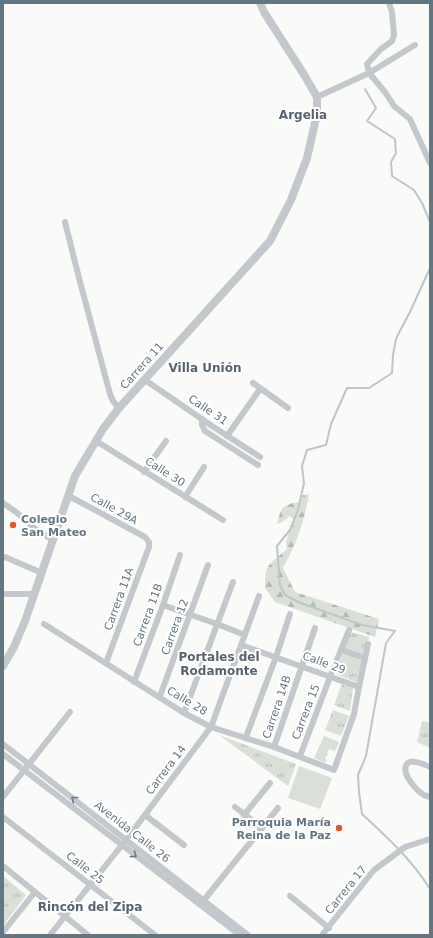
<svg xmlns="http://www.w3.org/2000/svg" width="433" height="938" font-family="'DejaVu Sans',sans-serif">
	<style>
		.grass { fill: #dadfd7 }
		.forest { fill: url(#forest-firs) }
		.park { fill: url(#park-tufts) }
		.lines { fill: none; stroke-linecap: round; stroke-linejoin: round }
		.stream { stroke: #bbc7cb; stroke-width: 2 }
		.minor { stroke: #c3c8cc; stroke-width: 6 }
		.tertiary { stroke: #c3c8cc; stroke-width: 8 }
		.oneway { stroke: #6a7a87 }
		.poi-dot { fill: #e4572e; stroke: #fff; stroke-width: 1.5 }
		.labels { text-anchor: middle; dominant-baseline: central; stroke-width: 4; stroke-linejoin: round; paint-order: stroke }
		.street-label { font-size: 11px; fill: #657683; stroke: #fff }
		.poi-label { font-size: 11px; font-weight: bold; fill: #657683; stroke: #fff; text-anchor: start }
		.neighbourhood-label { font-size: 12px; font-weight: bold; fill: #57646e; stroke: #fff }
	</style>
	<defs>
		<pattern id="forest-firs" width="22" height="20" patternUnits="userSpaceOnUse"><rect width="22" height="20" fill="#dadfd7"/><path d="M5 1l3.5 6h-7zM16 11l3.5 6h-7z" fill="#b4b9b4"/></pattern>
		<pattern id="park-tufts" width="24" height="20" patternUnits="userSpaceOnUse"><rect width="24" height="20" fill="#dadfd7"/><path d="M3 7l-1-3M5 7V3M7 7l1-3M15 17l-1-3M17 17v-4M19 17l1-3" fill="none" stroke="#b4b9b4"/></pattern>
	</defs>
	<rect width="100%" height="100%" fill="#fafaf8"/>
	<polygon class="grass" points="299,766 332,778 320,809 288,798"/>
	<path class="forest" d="M 309,494 C 305,520 296,545 283,568 L 295,592 L 379,619 L 375,637 L 275,602 L 265,588 C 265,583 265,577 266,572 C 268,562 280,556 287,549 L 286,541 L 290,530 L 293,519 L 290,516 L 282,522 L 277,524 C 281,508 282,504 300,502 L 303,495 Z"/>
	<g class="park">
		<polygon points="350,632 369,637 364,657 343,650"/>
		<polygon points="343,654 363,660 358,683 336,674"/>
		<polygon points="342,684 353,688 350,711 334,705"/>
		<polygon points="333,710 349,716 341,736 325,730"/>
		<polygon points="422,721 430,722 430,748 417,742"/>
		<polygon points="219,735 296,764 288,786"/>
		<polygon points="324,736 339,742 335,751 329,749 325,759 327,760 325,763 314,758"/>
		<polygon points="3,876 26,895 3,926"/>
	</g>
	<g class="lines">
		<g class="stream">
			<polyline points="365,89 376,108 367,121 395,139 396,153 391,162 392,176 414,190 422,203 430,222"/>
			<path d="M 430,268 L 410,312 L 403,325 L 396,339 L 393,355 L 392,373 L 369,388 L 347,388 L 331,424 L 326,445 L 307,450 L 302,466 L 304,483 L 298,510 L 290,530 L 277,546 L 280,585 L 285,595 L 298,602 L 362,625 L 395,631 L 386,643 L 366,756 L 358,775 L 359,792 L 362,814 C 387,837 412,860 430,889"/>
		</g>
		<g class="minor">
			<polyline points="389,3 392,12 394,35 392,41 381,49 367,64 369,73 385,92 394,106 410,119 430,163"/>
			<polyline points="317,97 369,73 415,45"/>
			<polyline points="65,222 79,278 110,394 113,401 119,408"/>
			<polyline points="145,380 212,426 260,457"/>
			<polyline points="253,383 288,408"/>
			<polyline points="202,419 202,425 205,431 258,465"/>
			<polyline points="227,436 260,389"/>
			<polyline points="96,441 223,520"/>
			<polyline points="144,472 166,441"/>
			<polyline points="69,496 145,537 149,542 149,547 106,663"/>
			<polyline points="185,497 204,467"/>
			<polyline points="3,503 16,512 38,531 53,540"/>
			<polyline points="3,558 5,557 42,573"/>
			<polyline points="3,594 35,594"/>
			<polyline points="163,605 217,624 245,635"/>
			<polyline points="44,624 184,713 211,727 274,747 334,770 354,714 359,687"/>
			<polyline points="241,645 359,687 368,644"/>
			<polyline points="341,650 365,658"/>
			<polyline points="134,682 163,605 180,555"/>
			<polyline points="160,696 208,565"/>
			<polyline points="184,713 233,582"/>
			<polyline points="246,737 276,657 290,614"/>
			<polyline points="3,744 248,935"/>
			<polyline points="274,747 315,628"/>
			<polyline points="3,754 240,935"/>
			<polyline points="300,756 330,677 349,630"/>
			<path d="M 430,767 C 425,765 420,762 415,762 C 412,761 408,762 407,764 C 400,773 417,791 424,795 C 426,796 428,796 430,797"/>
			<polyline points="3,797 70,712"/>
			<polyline points="235,807 262,828"/>
			<polyline points="145,815 184,845"/>
			<polyline points="244,815 270,783"/>
			<polyline points="3,817 155,935"/>
			<polyline points="3,866 88,935"/>
			<polyline points="290,896 329,928"/>
			<polyline points="204,900 278,808"/>
			<polyline points="3,932 35,892"/>
			<polyline points="50,935 126,840 211,727 259,596"/>
			<polyline points="322,935 374,870 405,847 430,839"/>
		</g>
		<polyline class="tertiary" points="3,666 14,647 25,621 75,476 103,429 119,408 270,241 291,200 307,158 317,114 317,97 303,73 264,12 260,3"/>
	</g>
	<defs><path id="oneway-chevron" d="M-2-3.5L2.5 0L-2 3.5" fill="none" stroke-width="1.6" stroke-linecap="round" stroke-linejoin="round"/></defs>
	<g class="oneway">
		<use href="#oneway-chevron" transform="translate(74 799) rotate(-142)"/>
		<use href="#oneway-chevron" transform="translate(134 855) rotate(37)"/>
	</g>
	<g class="poi-dot">
		<circle cx="13" cy="525" r="4"/>
		<circle cx="339" cy="828" r="4"/>
	</g>
	<g class="labels">
		<g class="street-label">
			<text transform="translate(142 366) rotate(-48)">Carrera 11</text>
			<text transform="translate(208 410) rotate(34)">Calle 31</text>
			<text transform="translate(165 472) rotate(32)">Calle 30</text>
			<text transform="translate(114 509) rotate(29)">Calle 29A</text>
			<text transform="translate(119 599) rotate(-70)">Carrera 11A</text>
			<text transform="translate(148 615) rotate(-70)">Carrera 11B</text>
			<text transform="translate(175 627) rotate(-70)">Carrera 12</text>
			<text transform="translate(324 663) rotate(20)">Calle 29</text>
			<text transform="translate(187 701) rotate(31)">Calle 28</text>
			<text transform="translate(277 707) rotate(-71)">Carrera 14B</text>
			<text transform="translate(306 712) rotate(-69)">Carrera 15</text>
			<text transform="translate(166 770) rotate(-53)">Carrera 14</text>
			<text transform="translate(132 832) rotate(38)">Avenida Calle 26</text>
			<text transform="translate(85 868) rotate(38)">Calle 25</text>
			<text transform="translate(346 890) rotate(-51)">Carrera 17</text>
		</g>
		<g class="poi-label">
			<text x="21" y="519">Colegio<tspan x="21" dy="13">San Mateo</tspan></text>
			<text x="331" y="822" text-anchor="end">Parroquia María<tspan x="331" dy="13">Reina de la Paz</tspan></text>
		</g>
		<g class="neighbourhood-label">
			<text x="303" y="115">Argelia</text>
			<text x="205" y="368">Villa Unión</text>
			<text x="219" y="657">Portales del<tspan x="219" dy="14">Rodamonte</tspan></text>
			<text x="90" y="907">Rincón del Zipa</text>
		</g>
	</g>
	<rect width="433" height="938" fill="none" stroke="#657683" stroke-width="8"/>
</svg>
